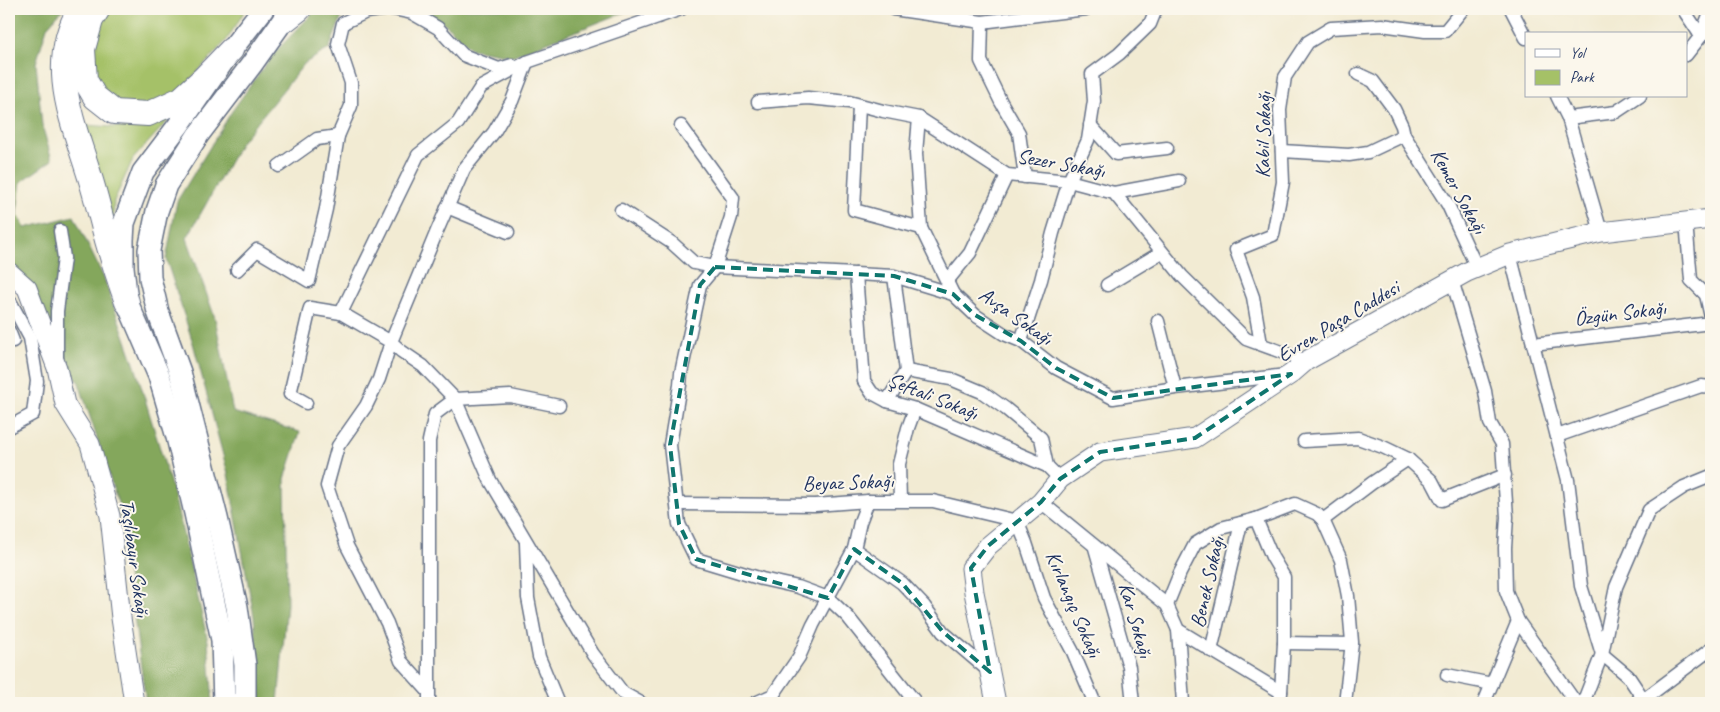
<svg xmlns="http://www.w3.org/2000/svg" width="1720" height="712" font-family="Caveat,sans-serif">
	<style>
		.green { fill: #a5c167; stroke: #607862 }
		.forest { fill: #84a75c; stroke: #506b5d }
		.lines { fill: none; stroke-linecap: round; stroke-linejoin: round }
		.street-casing { stroke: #667187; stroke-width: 15 }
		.secondary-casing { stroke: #667187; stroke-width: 21 }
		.primary-casing { stroke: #667187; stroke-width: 24 }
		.highway-casing { stroke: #667187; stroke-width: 26 }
		.street { stroke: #fff; stroke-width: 12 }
		.secondary { stroke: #fff; stroke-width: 19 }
		.primary { stroke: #fff; stroke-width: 21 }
		.highway { stroke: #fff; stroke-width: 24 }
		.marked { fill: none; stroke: #0f766e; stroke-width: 4; stroke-dasharray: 10 6; stroke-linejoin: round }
		.labels { text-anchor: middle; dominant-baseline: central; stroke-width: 4; stroke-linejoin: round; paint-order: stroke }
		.street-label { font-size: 21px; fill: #1b2f5e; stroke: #fbf7ec }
	</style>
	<rect width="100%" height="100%" fill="#fbf7ec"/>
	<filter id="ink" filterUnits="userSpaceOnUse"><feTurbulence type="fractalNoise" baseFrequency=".02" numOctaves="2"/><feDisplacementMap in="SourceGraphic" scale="10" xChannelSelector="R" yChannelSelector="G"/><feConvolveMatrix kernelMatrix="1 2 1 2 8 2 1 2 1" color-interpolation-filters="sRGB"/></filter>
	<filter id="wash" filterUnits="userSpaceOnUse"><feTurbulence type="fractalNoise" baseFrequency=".0096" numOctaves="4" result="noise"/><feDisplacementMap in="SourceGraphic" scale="20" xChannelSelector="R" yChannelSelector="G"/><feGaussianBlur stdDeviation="1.12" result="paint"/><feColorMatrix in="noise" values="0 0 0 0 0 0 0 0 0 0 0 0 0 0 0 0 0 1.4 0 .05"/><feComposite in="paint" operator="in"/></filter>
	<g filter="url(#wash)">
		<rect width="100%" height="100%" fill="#f2ebd3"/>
		<g class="green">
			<polygon points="107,9 246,9 226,41 177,94 143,109 119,108 100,93 89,47"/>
			<polygon points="185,102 133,159 114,201 113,236 73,114 86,125 113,127 155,121"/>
		</g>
		<g class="forest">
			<polygon points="9,9 63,9 47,27 36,63 42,125 52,160 21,182 17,213 25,228 74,216 104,278 135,366 174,495 208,641 213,703 146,703 118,503 79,383 9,269"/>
			<polygon points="317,9 360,9 343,14 329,49 305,63 241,142 187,238 215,318 233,412 300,432 285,479 287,604 278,703 261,703 254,617 228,474 193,343 166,259 177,201 232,111 273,54"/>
			<polygon points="416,9 633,9 512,56 471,49 444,23"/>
		</g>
	</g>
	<g filter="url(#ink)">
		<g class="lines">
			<defs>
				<g id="street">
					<polyline points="393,9 412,13 438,28 463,55 499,69 512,65"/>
					<polyline points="893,9 982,22 1086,9"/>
					<polyline points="1511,9 1526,38"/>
					<polyline points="1683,9 1701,36"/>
					<polyline points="982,22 981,61 1001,102 1019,133 1025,177"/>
					<polyline points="1686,55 1701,36 1711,10"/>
					<polyline points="527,62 512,101 494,132 464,169 437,231 391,342 401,351 423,366 455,399 510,396 559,406"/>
					<polyline points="1557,96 1568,118 1601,232"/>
					<polyline points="758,102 808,98 849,102 883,111 919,118 1007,175 1069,181 1114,193 1182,276 1246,339 1306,361"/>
					<polyline points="859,106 854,210 921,228"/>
					<polyline points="919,118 916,153 921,228 953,294"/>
					<polyline points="1568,118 1616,112 1640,96"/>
					<polyline points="1090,125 1116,154 1167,148"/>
					<polyline points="681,126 733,198 731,217 715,267 700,285 681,373 680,385 670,445 679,524 696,559 762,579 798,587 828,598 848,617 916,703"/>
					<polyline points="1404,135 1448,205 1477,268"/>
					<polyline points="1282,151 1349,155 1368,152 1404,135 1402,126 1394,109 1373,81 1358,74"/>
					<polyline points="279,166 317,139 338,136"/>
					<polyline points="1114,193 1179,181"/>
					<polyline points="447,207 508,232"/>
					<polyline points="621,210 672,243 694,263 715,267 894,276 953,294 975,315 1004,334 1021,341 1056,368 1113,398 1175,388 1286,375"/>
					<polyline points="1686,222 1691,280 1706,295"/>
					<polyline points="1510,254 1568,480 1581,586 1602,654 1628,676 1646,703"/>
					<polyline points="237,270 257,250 309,281 326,209 338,136 351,106 351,83 338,44 343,23 366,12 389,9"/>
					<polyline points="856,274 864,381 872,393 887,401 915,409 1047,466 1060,479"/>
					<polyline points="948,280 970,253 1007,175"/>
					<polyline points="1452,280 1485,391 1490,423 1502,444 1507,517 1505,548 1506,591 1518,621 1576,703"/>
					<polyline points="1107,285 1162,252"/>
					<polyline points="1711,294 1706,295 1711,317"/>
					<polyline points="9,299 30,338 37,381 33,414 9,427"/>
					<polyline points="341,313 391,342 379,379 366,406 338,446 327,486 347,546 387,623 401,661 428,691"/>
					<polyline points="1158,321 1175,388"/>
					<polyline points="9,331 13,341"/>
					<polyline points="1021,341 1041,280 1053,233 1069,181 1088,140 1094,101 1092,74 1119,54 1150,24 1156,9"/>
					<polyline points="1261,344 1253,297 1236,250 1273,235 1283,182 1280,110 1285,77 1308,42 1331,28 1382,25 1425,31 1445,31 1463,9"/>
					<polyline points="1533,344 1711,323"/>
					<polyline points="57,358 57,311 64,258 60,231"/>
					<polyline points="906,371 951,379 982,392 1006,409 1041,438 1047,466"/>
					<polyline points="887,401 906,371 894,276"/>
					<polyline points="306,403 290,394 310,308 341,313 418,155 458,123 481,87 527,62 681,9"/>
					<polyline points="1557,436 1701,386 1711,387"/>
					<polyline points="1304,441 1358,438 1383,447 1408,459 1432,481 1442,500 1505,475"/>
					<polyline points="900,500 899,464 908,428 915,409"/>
					<polyline points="868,501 860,522 854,549 902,583 924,606 943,632 990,672"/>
					<polyline points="1041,502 1167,605 1178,630 1281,692 1280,703"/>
					<polyline points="677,504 815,505 868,501 933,501 1017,521 1026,543 1044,598 1073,652 1093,699 1092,703"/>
					<polyline points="1256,519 1272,557 1284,577 1284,643 1281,692"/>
					<polyline points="1323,520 1372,483 1408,459"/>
					<polyline points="526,543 528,598 539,657 558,703"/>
					<polyline points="1095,548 1129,667 1133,703"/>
					<polyline points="1167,605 1180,573 1195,544 1221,528 1256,519 1295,504 1317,514 1323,520 1341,560 1348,596 1352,642 1345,703"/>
					<polyline points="1178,630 1183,703"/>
					<polyline points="1284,643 1352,644"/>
					<polyline points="1211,651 1241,523"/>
					<polyline points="1447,675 1492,684"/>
					<polyline points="1643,700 1711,649"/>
					<polyline points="429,703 429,441 435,414 455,399 490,480 593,654 623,693 641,703"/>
					<polyline points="755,703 773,695 799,657 813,625 854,549"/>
					<polyline points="1484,703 1518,621"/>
					<polyline points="1583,703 1602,654 1616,587 1649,510 1684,487 1711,476"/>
				</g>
				<g id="secondary">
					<polyline points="9,272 27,288 57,368 65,404 90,444 110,516 121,618 134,703"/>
					<polyline points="996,703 974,592 971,568 988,546 1041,502 1060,479 1100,452 1195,438 1291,374 1306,361 1467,272 1510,254 1601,232 1711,219"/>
				</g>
				<g id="primary">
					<polyline points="224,703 222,640 195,513 177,437 159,376 127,302 123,267 123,240 124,223 143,172 178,126 231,50 263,9"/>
					<polyline points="245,703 245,665 237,607 217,518 180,372 158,312 150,278 149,250 157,211 166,185 198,135 252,64 291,9"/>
				</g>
				<g id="highway">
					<path d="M 80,9 C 47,64 72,119 89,174 C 96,196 101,218 107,240 C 113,261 120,282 127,302"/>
					<polyline points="98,9 91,20 83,49 85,80 95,97 114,112 148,114 181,99 204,78 231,50"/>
					<polyline points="285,20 299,9"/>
				</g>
			</defs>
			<use href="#street" class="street-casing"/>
			<use href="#secondary" class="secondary-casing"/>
			<use href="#primary" class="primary-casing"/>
			<use href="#highway" class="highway-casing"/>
			<use href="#street" class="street"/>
			<use href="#secondary" class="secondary"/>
			<use href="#primary" class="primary"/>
			<use href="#highway" class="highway"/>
		</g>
	</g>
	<path class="marked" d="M 715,267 L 894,276 L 953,294 L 975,315 L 1021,341 L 1056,368 L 1113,398 L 1291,374 L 1195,438 L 1100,452 L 1060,479 L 1041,502 L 988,546 L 971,568 L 990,672 L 943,632 L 902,583 L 854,549 L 828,598 L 696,559 L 679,524 L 670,445 L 700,285 Z"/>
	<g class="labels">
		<g class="street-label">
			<text transform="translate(1263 135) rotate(-89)">Kabil Sokağı</text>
			<text transform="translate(1061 163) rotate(10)">Sezer Sokağı</text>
			<text transform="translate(1459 191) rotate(61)">Kemer Sokağı</text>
			<text transform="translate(1620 313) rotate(-7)">Özgün Sokağı</text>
			<text transform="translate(1016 316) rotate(35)">Avşa Sokağı</text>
			<text transform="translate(1338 321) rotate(-31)">Evren Paşa Caddesi</text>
			<text transform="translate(933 396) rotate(22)">Şeftali Sokağı</text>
			<text transform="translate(848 482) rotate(-2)">Beyaz Sokağı</text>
			<text transform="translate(135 558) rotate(82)">Taşlıbayır Sokağı</text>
			<text transform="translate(1207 582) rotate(-77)">Benek Sokağı</text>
			<text transform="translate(1074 604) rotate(67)">Kırlangıç Sokağı</text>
			<text transform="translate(1136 620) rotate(74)">Kar Sokağı</text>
		</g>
	</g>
	<rect width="1720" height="712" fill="none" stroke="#fbf7ec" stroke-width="30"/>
	<rect x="1525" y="32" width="162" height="65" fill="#fbf7ec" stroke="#a1a7b3"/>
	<rect x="1535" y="49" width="25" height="8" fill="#ffffff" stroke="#a1a7b3"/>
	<text x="1570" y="58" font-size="15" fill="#1b2f5e">Yol</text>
	<rect x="1535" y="70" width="25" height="15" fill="#a5c167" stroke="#a1a7b3"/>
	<text x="1570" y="82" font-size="15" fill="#1b2f5e">Park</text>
</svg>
